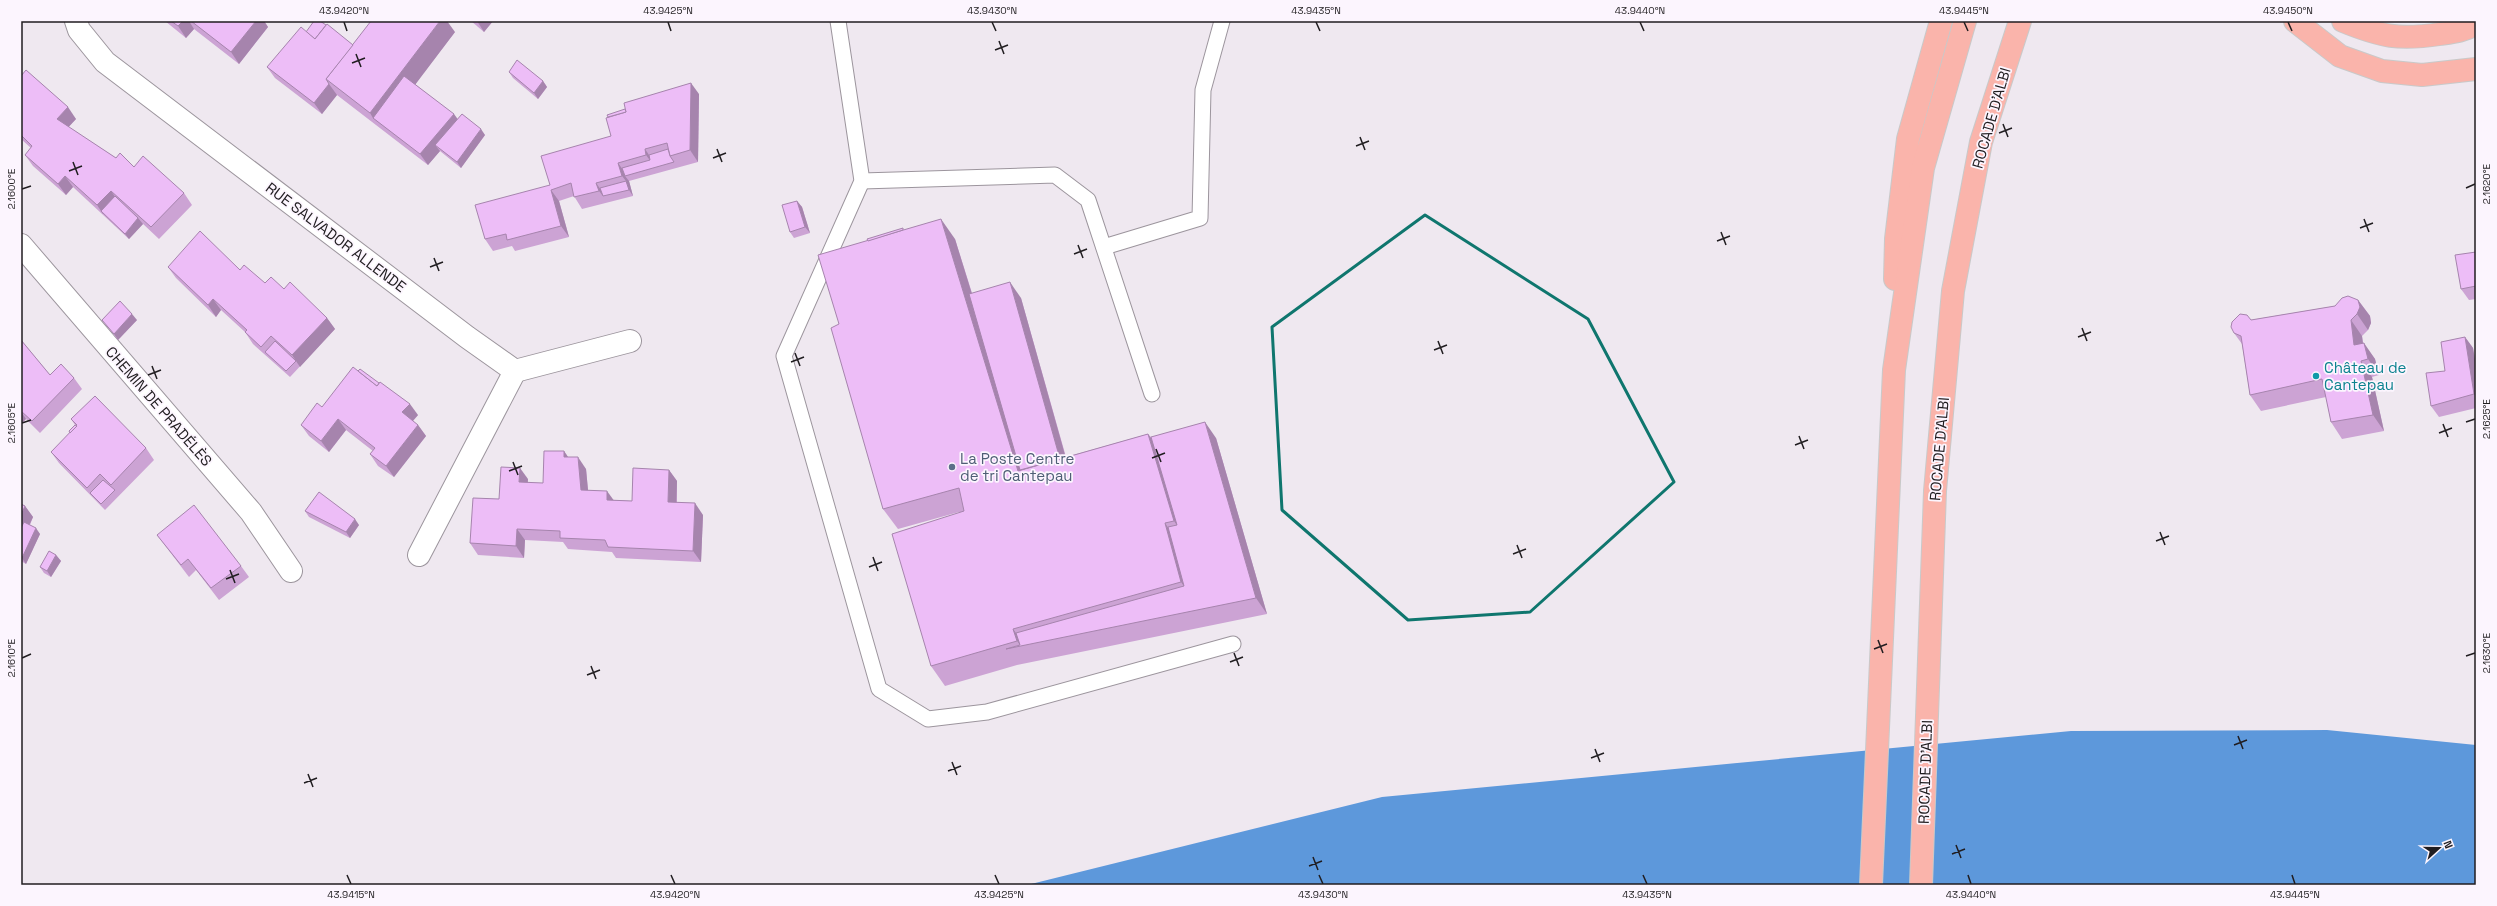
<svg xmlns="http://www.w3.org/2000/svg" width="2497" height="906" font-family="'Space Grotesk',sans-serif">
	<style>
		.water { fill: #5d98db }
		.lines { fill: none; stroke-linecap: round; stroke-linejoin: round }
		.lane-casing { stroke: #9c959d; stroke-width: 17 }
		.street-casing { stroke: #9c959d; stroke-width: 24 }
		.highway-casing { stroke: #c9c9c9; stroke-width: 24 }
		.lane { stroke: #fff; stroke-width: 15 }
		.street { stroke: #fff; stroke-width: 22 }
		.highway { stroke: #fab4ab; stroke-width: 22 }
		.wall { fill: #cca3d4 }
		.shaded-wall { fill: #a684ad }
		.building { fill: #edbdf7; stroke: #a684ad }
		.marked { fill: none; stroke: #0f766e; stroke-width: 3; stroke-linejoin: round }
		.ticks { fill: none; stroke: #201d20; stroke-width: 1.5 }
		.culture-dot { fill: #0f9aa8; stroke: #fcf5fe; stroke-width: 1.5 }
		.service-dot { fill: #5c6f8a; stroke: #fcf5fe; stroke-width: 1.5 }
		.labels { text-anchor: middle; dominant-baseline: central; stroke-width: 3.5; stroke-linejoin: round; paint-order: stroke }
		.street-label { font-size: 15px; fill: #201d20; stroke: #fcf5fe }
		.culture-label { font-size: 15px; fill: #0d838f; stroke: #fcf5fe; text-anchor: start }
		.service-label { font-size: 15px; fill: #4e5e75; stroke: #fcf5fe; text-anchor: start }
		.neatline { fill: none; stroke: #201d20; stroke-width: 1.5 }
		.ticks-label { font-size: 10px; text-anchor: middle; fill: #201d20 }
	</style>
	<rect width="100%" height="100%" fill="#efe8f0"/>
	<polygon class="water" points="2327,730 2476,745 2476,885 1027,885 1382,797 2071,731"/>
	<g class="lines">
		<defs>
			<g id="lane">
				<polyline points="838,21 862,181 784,356 879,689 928,719 987,712 1233,644"/>
				<polyline points="862,181 1055,175 1088,200 1152,394"/>
				<polyline points="1104,247 1200,218 1203,90 1222,21"/>
			</g>
			<g id="street">
				<polyline points="76,21 79,30 105,62 467,337 515,371 630,341"/>
				<polyline points="21,245 251,512 291,571"/>
				<polyline points="419,555 515,371"/>
			</g>
			<g id="highway">
				<polyline points="2295,21 2340,56 2382,71 2422,75 2476,69"/>
				<path d="M 2343,21 C 2382,37 2399,40 2440,34 C 2454,32 2464,31 2476,24"/>
				<polyline points="1895,279 1896,239 1908,139 1941,21"/>
				<polyline points="1871,885 1894,370 1923,168 1965,21"/>
				<polyline points="1921,885 1935,491 1953,291 1981,142 2020,21"/>
			</g>
		</defs>
		<use href="#lane" class="lane-casing"/>
		<use href="#street" class="street-casing"/>
		<use href="#highway" class="highway-casing"/>
		<use href="#lane" class="lane"/>
		<use href="#street" class="street"/>
		<use href="#highway" class="highway"/>
	</g>
	<g class="wall">
		<polygon points="165,21 264,21 268,27 239,64 194,29 186,38"/>
		<polygon points="471,21 493,21 484,32"/>
		<polygon points="326,25 353,45 455,32 415,84 457,119 485,135 461,168 440,151 428,165 337,95 322,114 275,78 267,67 306,32"/>
		<polygon points="509,72 543,81 547,87 538,99 513,78"/>
		<polygon points="21,76 76,119 68,127 116,158 134,167 184,193 192,205 159,239 141,222 143,224 129,239 73,187 66,195 33,166 25,155 31,148 21,139"/>
		<polygon points="699,94 698,162 629,181 633,196 582,209 574,196 559,201 569,237 515,251 512,246 493,251 485,239 550,185 611,136"/>
		<polygon points="797,201 802,207 810,233 794,238 790,232"/>
		<polygon points="904,230 955,239 972,293 1021,298 1066,457 1148,434 1151,437 1216,438 1267,614 1017,665 945,686 931,666 959,512 898,529 883,509 839,324"/>
		<polygon points="2476,252 2476,299 2469,300 2461,289"/>
		<polygon points="168,267 240,270 265,283 284,289 327,318 335,329 290,377 253,344 245,332 221,310 216,317 176,278"/>
		<polygon points="2358,300 2370,316 2371,323 2368,330 2362,336 2363,343 2375,359 2379,375 2372,377 2384,431 2342,439 2331,422 2326,397 2261,411 2250,395 2242,344 2234,333 2251,320 2335,306"/>
		<polygon points="102,320 137,320 118,340"/>
		<polygon points="2465,337 2473,348 2476,365 2476,408 2439,417 2431,406 2445,371"/>
		<polygon points="21,340 50,375 74,378 82,389 40,433 26,419 21,424"/>
		<polygon points="322,407 418,415 413,421 418,425 426,436 394,477 378,466 370,454 373,451 346,430 329,452 309,436 301,425"/>
		<polygon points="71,419 146,448 154,460 105,510 59,463 51,452 70,433 69,431 75,425"/>
		<polygon points="564,451 568,457 586,469 588,490 613,500 632,501 669,470 677,481 677,503 703,515 701,562 616,558 612,552 568,549 563,542 525,540 524,558 478,555 470,543 499,499 528,479 527,483 543,483"/>
		<polygon points="21,504 25,506 33,517 30,525 40,534 26,564 21,561"/>
		<polygon points="305,511 359,525 350,538 309,517"/>
		<polygon points="157,535 241,566 249,577 219,600 196,570 189,577"/>
		<polygon points="56,555 61,561 51,577 44,573 40,567"/>
	</g>
	<g class="shaded-wall">
		<polygon points="183,21 189,21 194,29 186,38 178,26"/>
		<polygon points="256,21 264,21 268,27 239,64 231,52"/>
		<polygon points="440,21 447,21 455,32 384,126 373,118 370,113"/>
		<polygon points="477,21 493,21 484,32"/>
		<polygon points="543,81 547,87 538,99 534,93"/>
		<polygon points="691,83 699,94 698,162 690,150"/>
		<polygon points="329,84 337,95 322,114 314,103"/>
		<polygon points="68,107 76,119 65,131 57,119"/>
		<polygon points="454,114 462,125 435,145 440,151 428,165 420,154"/>
		<polygon points="481,129 485,135 461,168 457,162"/>
		<polygon points="645,149 653,161 654,166 646,155"/>
		<polygon points="618,163 626,174 625,176 629,181 633,196 629,190 626,181 622,176"/>
		<polygon points="65,176 73,187 66,195 58,184"/>
		<polygon points="596,183 604,194 603,196 599,191"/>
		<polygon points="551,190 559,201 569,237 561,226"/>
		<polygon points="111,191 119,202 103,214 97,205"/>
		<polygon points="797,201 802,207 810,233 805,227"/>
		<polygon points="138,218 143,224 129,239 125,234"/>
		<polygon points="941,219 955,239 1027,473 1018,471"/>
		<polygon points="1010,282 1021,298 1072,480 1061,463"/>
		<polygon points="213,299 221,310 216,317 208,305"/>
		<polygon points="2358,300 2370,316 2371,323 2368,330 2357,314"/>
		<polygon points="132,314 137,320 118,340 114,334"/>
		<polygon points="327,318 335,329 300,367 292,355"/>
		<polygon points="2351,320 2362,336 2365,360 2354,345"/>
		<polygon points="2465,337 2473,348 2476,365 2476,397 2474,394"/>
		<polygon points="2364,343 2375,359 2379,375 2368,359"/>
		<polygon points="2361,361 2372,377 2384,431 2373,415"/>
		<polygon points="410,404 418,415 410,424 402,412"/>
		<polygon points="22,413 26,419 21,424 21,414"/>
		<polygon points="338,419 346,430 329,452 321,441"/>
		<polygon points="1205,422 1216,438 1267,614 1256,598"/>
		<polygon points="418,425 426,436 394,477 386,466"/>
		<polygon points="1148,434 1162,454 1188,541 1174,521"/>
		<polygon points="564,451 572,463 564,457"/>
		<polygon points="578,457 586,469 589,501 581,490"/>
		<polygon points="520,468 528,479 527,494 519,482"/>
		<polygon points="669,470 677,481 676,514 668,502"/>
		<polygon points="607,491 615,502 607,500"/>
		<polygon points="695,503 703,515 701,562 693,551"/>
		<polygon points="25,506 33,517 21,543 21,515"/>
		<polygon points="355,519 359,525 350,538 346,532"/>
		<polygon points="1165,523 1179,544 1195,602 1181,582"/>
		<polygon points="36,528 40,534 26,564 22,558"/>
		<polygon points="517,529 525,540 524,558 516,546"/>
		<polygon points="56,555 61,561 51,577 47,571"/>
		<polygon points="1013,629 1025,645 1021,646 1017,641"/>
	</g>
	<g class="building">
		<polygon points="171,21 183,21 178,26"/>
		<polygon points="191,21 256,21 231,52"/>
		<polygon points="314,21 320,21 326,25 315,39 306,32"/>
		<polygon points="371,21 440,21 370,113 326,79"/>
		<polygon points="327,24 353,45 326,79 329,84 314,103 267,67 301,27 315,39"/>
		<polygon points="517,60 543,81 534,93 509,72"/>
		<polygon points="26,70 68,107 57,119 116,158 120,153 134,167 143,156 184,193 151,227 111,191 97,205 65,176 58,184 25,155 32,146 21,135 21,76"/>
		<polygon points="404,76 454,114 420,154 373,118"/>
		<polygon points="691,83 690,150 670,156 667,143 645,149 646,155 618,163 622,176 596,183 599,191 574,197 571,183 551,190 561,226 507,240 506,234 485,239 475,205 550,185 541,156 611,136 606,118 626,112 624,103"/>
		<polygon points="625,109 626,112 608,117 607,115"/>
		<polygon points="462,114 481,129 457,162 435,145"/>
		<polygon points="668,149 670,156 674,162 625,176 622,168 650,160 649,155"/>
		<polygon points="626,181 629,190 603,196 600,188"/>
		<polygon points="115,196 138,218 125,234 101,211"/>
		<polygon points="797,201 805,227 790,232 782,205"/>
		<polygon points="941,219 1018,471 1148,434 1174,521 1165,523 1181,582 1013,629 1017,641 931,666 892,534 964,511 959,488 883,509 831,328 839,324 818,255"/>
		<polygon points="903,228 903,230 868,241 867,239"/>
		<polygon points="200,231 240,270 244,265 265,283 271,277 284,289 290,282 327,318 292,355 271,336 261,347 245,332 247,330 213,299 208,305 168,267"/>
		<polygon points="2476,252 2476,286 2461,289 2455,255"/>
		<polygon points="1010,282 1060,459 1020,470 969,294"/>
		<polygon points="2348,296 2358,300 2360,307 2357,314 2351,320 2354,345 2364,343 2368,359 2361,361 2373,415 2331,422 2322,379 2250,395 2241,336 2234,333 2231,327 2232,322 2240,314 2247,315 2251,320 2335,306 2342,298"/>
		<polygon points="120,301 132,314 114,334 102,320"/>
		<polygon points="2465,337 2474,394 2431,406 2426,373 2445,371 2441,342"/>
		<polygon points="21,340 50,375 61,364 74,378 32,421 21,411"/>
		<polygon points="275,341 296,361 286,371 265,352"/>
		<polygon points="353,367 377,386 380,382 410,404 402,412 418,425 386,466 370,454 375,448 338,419 321,441 301,425 317,403 322,407"/>
		<polygon points="360,369 379,383 377,386 358,371"/>
		<polygon points="95,396 146,448 111,485 100,474 87,488 51,452 77,425 71,419"/>
		<polygon points="1205,422 1256,598 1006,649 1020,645 1016,633 1184,586 1168,527 1177,525 1151,437"/>
		<polygon points="75,425 77,426 70,433 69,431"/>
		<polygon points="544,451 564,451 564,457 578,457 581,490 607,491 607,500 632,501 633,468 669,470 668,502 695,503 693,551 608,547 605,540 560,538 560,531 517,529 516,546 470,543 473,498 499,499 501,467 520,468 519,482 543,483"/>
		<polygon points="103,480 115,490 101,504 90,493"/>
		<polygon points="319,492 355,519 346,532 305,511"/>
		<polygon points="21,504 25,506 21,515"/>
		<polygon points="194,505 241,566 211,588 188,559 181,565 157,535"/>
		<polygon points="24,522 36,528 22,558 21,557 21,528"/>
		<polygon points="49,551 56,555 47,571 40,567"/>
	</g>
	<path class="marked" d="M 1425,215 L 1588,319 L 1674,482 L 1530,612 L 1408,620 L 1282,510 L 1272,327 Z"/>
	<path class="ticks" d="M 344,22 L 347,31M 668,22 L 671,31M 992,22 L 996,31M 1316,22 L 1320,31M 1640,22 L 1644,31M 1964,22 L 1968,31M 2288,22 L 2292,31M 999,41 L 1004,54M 995,50 L 1008,45M 356,54 L 361,67M 352,63 L 365,58M 2003,124 L 2008,137M 1999,133 L 2012,128M 1360,137 L 1365,150M 1356,146 L 1369,141M 717,149 L 722,162M 713,158 L 726,153M 73,162 L 78,175M 69,171 L 82,166M 2466,188 L 2475,184M 22,189 L 31,186M 2364,219 L 2369,232M 2360,228 L 2373,223M 1721,232 L 1726,245M 1717,241 L 1730,236M 1078,245 L 1083,258M 1074,254 L 1087,249M 434,258 L 439,271M 430,267 L 443,262M 2082,328 L 2087,341M 2078,337 L 2091,332M 1438,341 L 1443,354M 1434,350 L 1447,345M 795,353 L 800,366M 791,362 L 804,357M 152,366 L 157,379M 148,375 L 161,370M 2466,422 L 2475,419M 22,423 L 31,420M 2443,424 L 2448,437M 2439,433 L 2452,428M 1799,436 L 1804,449M 1795,445 L 1808,440M 1156,449 L 1161,462M 1152,458 L 1165,453M 513,462 L 518,475M 509,471 L 522,466M 2160,532 L 2165,545M 2156,541 L 2169,536M 1517,545 L 1522,558M 1513,554 L 1526,549M 873,557 L 878,571M 869,567 L 882,562M 230,570 L 235,583M 226,579 L 239,574M 1878,640 L 1883,653M 1874,649 L 1887,644M 1234,653 L 1239,666M 2466,656 L 2475,653M 22,658 L 31,654M 1230,662 L 1243,657M 591,666 L 596,679M 587,675 L 600,670M 2238,736 L 2243,749M 2234,745 L 2247,740M 1595,749 L 1600,762M 1591,758 L 1604,753M 952,762 L 957,775M 948,771 L 961,766M 308,774 L 313,787M 304,783 L 317,778M 1956,845 L 1961,858M 1952,854 L 1965,849M 1313,857 L 1318,870M 1309,866 L 1322,861M 347,875 L 351,884M 671,875 L 675,884M 995,875 L 999,884M 1319,875 L 1323,884M 1643,875 L 1647,884M 1968,875 L 1971,884M 2292,875 L 2295,884"/>
	<circle class="culture-dot" cx="2316" cy="376" r="4"/>
	<circle class="service-dot" cx="952" cy="467" r="4"/>
	<g class="labels">
		<g class="street-label">
			<text transform="translate(1991 118) rotate(-74)">ROCADE D'ALBI</text>
			<text transform="translate(336 237) rotate(37)">RUE SALVADOR ALLENDE</text>
			<text transform="translate(159 406) rotate(49)">CHEMIN DE PRADÉLÈS</text>
			<text transform="translate(1939 449) rotate(-85)">ROCADE D'ALBI</text>
			<text transform="translate(1925 772) rotate(-88)">ROCADE D'ALBI</text>
		</g>
		<g class="culture-label">
			<text x="2324" y="367">Château de<tspan x="2324" dy="17">Cantepau</tspan></text>
		</g>
		<g class="service-label">
			<text x="960" y="458">La Poste Centre<tspan x="960" dy="17">de tri Cantepau</tspan></text>
		</g>
	</g>
	<rect width="2497" height="906" fill="none" stroke="#fcf5fe" stroke-width="44"/>
	<g transform="translate(2439 848) rotate(69)" stroke="#fcf5fe" stroke-width="3" paint-order="stroke">
	<path d="M0-3L7 15L0 10L-7 15Z" fill="#201d20"/>
	<text y="-6" font-size="11" font-weight="bold" text-anchor="middle" fill="#201d20">N</text>
	</g>
	<rect x="22" y="22" width="2453" height="862" class="neatline"/>
	<g class="ticks-label">
		<text x="344" y="14">43.9420°N</text>
		<text x="668" y="14">43.9425°N</text>
		<text x="992" y="14">43.9430°N</text>
		<text x="1316" y="14">43.9435°N</text>
		<text x="1640" y="14">43.9440°N</text>
		<text x="1964" y="14">43.9445°N</text>
		<text x="2288" y="14">43.9450°N</text>
		<text transform="translate(2486 184) rotate(-90)" y="4">2.1620°E</text>
		<text transform="translate(11 189) rotate(-90)" y="4">2.1600°E</text>
		<text transform="translate(2486 419) rotate(-90)" y="4">2.1625°E</text>
		<text transform="translate(11 423) rotate(-90)" y="4">2.1605°E</text>
		<text transform="translate(2486 653) rotate(-90)" y="4">2.1630°E</text>
		<text transform="translate(11 658) rotate(-90)" y="4">2.1610°E</text>
		<text x="351" y="898">43.9415°N</text>
		<text x="675" y="898">43.9420°N</text>
		<text x="999" y="898">43.9425°N</text>
		<text x="1323" y="898">43.9430°N</text>
		<text x="1647" y="898">43.9435°N</text>
		<text x="1971" y="898">43.9440°N</text>
		<text x="2295" y="898">43.9445°N</text>
	</g>
</svg>
